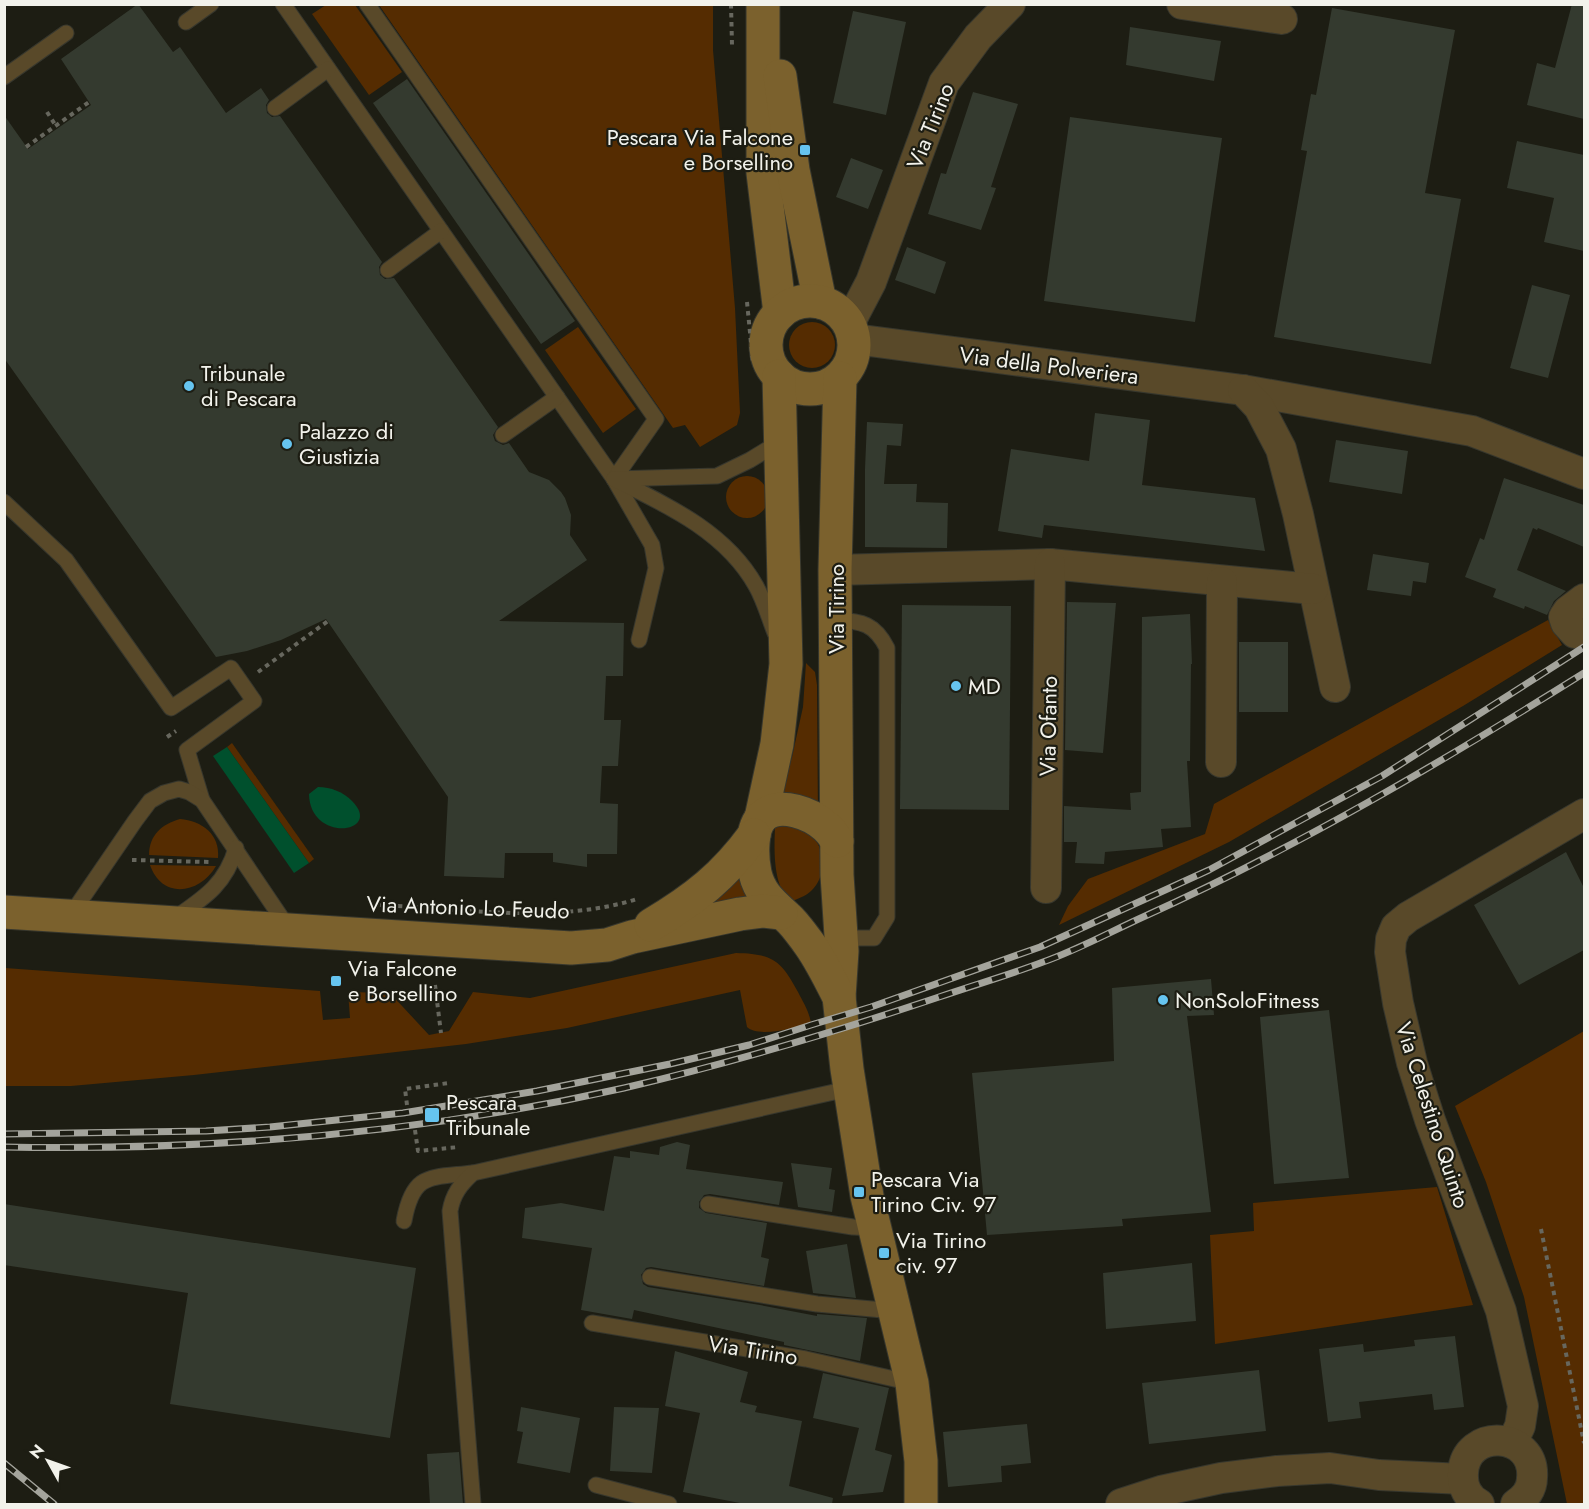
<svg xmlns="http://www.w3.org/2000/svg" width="1589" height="1509" font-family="Jost,sans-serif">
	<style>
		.green { fill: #552c01 }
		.water { fill: #00502d }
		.building { fill: #343a2f }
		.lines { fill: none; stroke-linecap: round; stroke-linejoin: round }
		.lane-casing { stroke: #37372d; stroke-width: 17 }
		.street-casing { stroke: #37372d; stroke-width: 32 }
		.secondary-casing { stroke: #37372d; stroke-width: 35 }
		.path { stroke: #67675e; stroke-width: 4; stroke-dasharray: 4.5 4.5; stroke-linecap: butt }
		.lane { stroke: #594929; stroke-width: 15 }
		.street { stroke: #594929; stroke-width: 30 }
		.secondary { stroke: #7b612d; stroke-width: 33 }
		.rail-casing { stroke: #a4a49c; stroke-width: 7 }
		.rail { stroke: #1d1d13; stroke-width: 4.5; stroke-dasharray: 14; stroke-linecap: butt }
		.poi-dot { fill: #66c4ef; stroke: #1d1d13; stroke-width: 2 }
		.labels { text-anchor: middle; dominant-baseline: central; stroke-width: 4.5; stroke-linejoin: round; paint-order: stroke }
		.street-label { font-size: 22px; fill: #f2f2eb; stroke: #1d1d13 }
		.poi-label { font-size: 22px; fill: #f2f2eb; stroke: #1d1d13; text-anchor: start }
	</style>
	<rect width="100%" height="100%" fill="#1d1d13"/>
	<g class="green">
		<polygon points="326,5 355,5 402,72 369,95 312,14"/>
		<polygon points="379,5 713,5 713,50 735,308 740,413 737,425 700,447 685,425 673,428"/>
		<circle cx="812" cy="345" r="23"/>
		<polygon points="578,327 636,409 603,433 545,350"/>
		<circle cx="747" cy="497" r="21"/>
		<polygon points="1548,620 1562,645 1463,706 1229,842 1059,925 1068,906 1088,879 1205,834 1214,804"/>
		<polygon points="806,663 815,672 817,685 818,818 776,805 792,757 803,707"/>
		<polygon points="232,743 314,859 309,863 227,747"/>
		<path d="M 180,819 C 202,821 220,834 218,858 L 149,855 C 149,835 162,824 180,819 Z"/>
		<path d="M 787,824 C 811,831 823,841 822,866 C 822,875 818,885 811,891 C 806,896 797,899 790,902 C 773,885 774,851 775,827 Z"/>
		<path d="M 150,865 L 216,866 C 200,894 162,900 150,865 Z"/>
		<polygon points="743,865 752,905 695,908"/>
		<path d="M 736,953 C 773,954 781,960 798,992 C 803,1002 809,1011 811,1023 C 796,1028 759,1038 747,1027 L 740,990 L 567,1028 L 466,1044 L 194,1075 L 71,1086 L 5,1086 L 5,968 L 320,991 L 323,1020 L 350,1018 L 348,992 L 390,993 L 429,1035 L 449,1031 L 473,992 L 530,998 Z"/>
		<polygon points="1584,1031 1584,1504 1567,1504 1524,1297 1486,1182 1455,1106"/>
		<polygon points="1437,1187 1473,1305 1215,1344 1210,1235 1254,1231 1253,1203"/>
	</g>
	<g class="water">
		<polygon points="227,747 309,863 294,873 213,756"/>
		<path d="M 318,787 C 331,787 343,792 352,801 C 384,833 310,844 309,794 Z"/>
	</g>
	<g class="building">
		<polygon points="138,4 173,52 180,47 226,113 261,88 269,100 266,105 267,113 272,117 280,116 382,262 379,267 380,275 385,279 394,278 498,427 493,435 495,441 503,445 509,443 529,472 549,480 561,492 565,498 571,515 570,535 587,560 499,621 624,623 623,676 606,676 604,720 621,720 618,766 602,766 600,803 618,804 617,854 587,854 587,867 553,862 553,853 505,853 504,878 444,876 448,797 326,619 281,640 247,651 216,657 4,358 4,115 28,149 91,105 61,59"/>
		<polygon points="1572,4 1584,4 1584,119 1527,105 1537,63 1555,68"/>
		<polygon points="1332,8 1455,30 1425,193 1461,199 1431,364 1274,337 1307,151 1301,150 1311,94 1316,95"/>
		<polygon points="853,11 906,22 886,115 833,103"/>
		<polygon points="1130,27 1221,41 1214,81 1126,65"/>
		<polygon points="407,79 575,321 541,344 373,103"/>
		<polygon points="973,92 1018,104 991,187 996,188 981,230 928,214 941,173 946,174"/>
		<polygon points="1070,117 1222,138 1195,322 1044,301"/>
		<polygon points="1517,141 1584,155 1584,251 1544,242 1554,198 1507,188"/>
		<polygon points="851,158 883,170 868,209 836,197"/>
		<polygon points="907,247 946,262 935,294 895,280"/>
		<polygon points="1532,285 1570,295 1548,378 1510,368"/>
		<polygon points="1095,413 1150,420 1142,485 1255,498 1265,551 1044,525 1042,538 998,531 1011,449 1089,461"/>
		<polygon points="867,422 903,424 901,446 887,445 884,484 917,484 916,502 948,503 947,548 865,547 865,469"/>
		<polygon points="1336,440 1408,451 1402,494 1329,482"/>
		<polygon points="1504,478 1584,505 1584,547 1538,528 1537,530 1533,528 1517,570 1566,591 1554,601 1547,615 1525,606 1524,609 1493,597 1496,589 1465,577 1480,538 1484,540"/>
		<polygon points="1373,554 1429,563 1426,583 1413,581 1411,596 1367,590"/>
		<polygon points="1067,602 1116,603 1103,753 1065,750"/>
		<polygon points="902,605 1011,606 1009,810 900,809"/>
		<polygon points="1190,614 1192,664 1191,664 1190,761 1187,761 1191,827 1161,829 1163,847 1105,852 1104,864 1075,863 1077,842 1064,842 1064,806 1131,810 1130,793 1141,792 1142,617"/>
		<rect x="1239" y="642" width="49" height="70"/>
		<polygon points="1566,852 1584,888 1584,950 1519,985 1474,905"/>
		<polygon points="1211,979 1214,1015 1187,1016 1211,1212 1122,1219 1123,1226 987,1235 972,1073 1114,1061 1112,988"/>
		<polygon points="1329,1010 1349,1178 1274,1184 1260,1017"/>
		<polygon points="677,1142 690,1145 686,1169 783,1182 779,1205 710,1194 704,1195 699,1202 699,1208 706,1213 767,1223 761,1257 769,1259 764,1286 651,1267 646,1268 641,1275 643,1284 648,1287 760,1305 817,1316 817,1314 867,1318 860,1361 784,1345 784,1342 634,1310 632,1319 581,1310 592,1248 522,1238 525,1208 561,1203 604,1211 614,1156 630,1158 630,1151 659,1155 660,1147"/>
		<polygon points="791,1163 832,1168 829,1189 835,1190 832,1212 798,1207"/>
		<polygon points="4,1204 416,1268 390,1438 170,1404 188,1293 4,1265"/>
		<polygon points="847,1244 856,1298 813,1293 806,1251"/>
		<polygon points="1192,1263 1196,1321 1106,1329 1103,1273"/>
		<polygon points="1455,1336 1464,1407 1434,1410 1432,1394 1359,1402 1361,1418 1328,1422 1319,1349 1363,1344 1364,1352 1415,1346 1414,1340"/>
		<polygon points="675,1351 748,1372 740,1402 757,1406 755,1412 802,1421 789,1486 833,1498 832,1504 745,1504 683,1492 700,1413 665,1406"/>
		<polygon points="1259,1370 1266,1431 1149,1444 1142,1383"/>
		<polygon points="823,1373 889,1388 875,1450 892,1455 883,1492 842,1496 859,1428 813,1418"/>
		<polygon points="521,1407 580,1418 570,1473 517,1463 523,1432 517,1431"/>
		<polygon points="614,1407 659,1408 652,1473 610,1471"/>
		<polygon points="1027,1424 1031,1463 1001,1466 1002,1482 948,1487 943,1432"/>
		<polygon points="459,1452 463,1504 430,1504 427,1454"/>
	</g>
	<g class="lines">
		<defs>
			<g id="lane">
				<polyline points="283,4 614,479 652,545 656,568 639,640"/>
				<polyline points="367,4 656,419 614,479"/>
				<polyline points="186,22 211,4"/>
				<polyline points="4,77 66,33"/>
				<polyline points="275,108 328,69"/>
				<polyline points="388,270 441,231"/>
				<polyline points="503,435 557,397"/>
				<polyline points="4,502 66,560 171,708 231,668 254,701 187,750 202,800"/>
				<path d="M 836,620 C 862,621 875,624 887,648 L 887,917 L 874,938 L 856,938 L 843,950"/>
				<path d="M 775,633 C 769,618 764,600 756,586 C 726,532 667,505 614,479 L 717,476 L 750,460 L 781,441"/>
				<polyline points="70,916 135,821 150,801 164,793 179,789 189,792 202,800 289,929"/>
				<path d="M 175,918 C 204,898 226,884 236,848"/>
				<polyline points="708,1204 853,1227 874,1228"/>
				<path d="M 404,1221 C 413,1172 430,1178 473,1173"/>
				<polyline points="650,1277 817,1304 894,1311"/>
				<polyline points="592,1323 806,1359 912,1383"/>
				<polyline points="596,1485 669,1504"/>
				<path d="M 473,1504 L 450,1211 C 453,1194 460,1185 473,1173 L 834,1092 L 851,1094"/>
			</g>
			<g id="street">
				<polyline points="1182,4 1282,19"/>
				<polyline points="849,324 871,282 944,83 978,37 1010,4"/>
				<polyline points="854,339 1243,390 1472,431 1584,474"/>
				<polyline points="1243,390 1259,407 1281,449 1298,514 1335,687"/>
				<polyline points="835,570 1050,564 1313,589"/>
				<polyline points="1575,633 1566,623 1564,617 1568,611 1584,599"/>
				<polyline points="1221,762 1222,582"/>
				<polyline points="1046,888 1050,564"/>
				<polyline points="1512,1443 1520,1426 1523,1406 1501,1311 1430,1120 1412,1063 1398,1003 1390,952 1391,939 1396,927 1408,917 1584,814"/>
				<polyline points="1121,1504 1161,1491 1221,1478 1277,1471 1330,1468 1379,1475 1463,1479"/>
				<path d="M 1479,1504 C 1468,1498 1462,1486 1463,1473 C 1465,1427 1536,1431 1532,1478 C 1532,1489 1525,1498 1516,1504"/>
			</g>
			<g id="secondary">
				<polyline points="763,4 763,173 780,313"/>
				<polyline points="780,76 793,170 820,302"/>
				<circle cx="810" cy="345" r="44"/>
				<polyline points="840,378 835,570 837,875 842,951 839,997 847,1069 867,1196 912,1383 921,1461 921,1504"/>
				<polyline points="761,818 777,744 786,664 779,376"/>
				<path d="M 837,841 C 834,836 831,831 826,827 C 812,814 780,801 763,816 C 750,828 752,858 755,873 C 760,894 772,903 787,917 C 794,923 801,933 807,941 C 820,958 829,978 839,997"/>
				<polyline points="4,912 571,948 607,945 632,937 740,914 762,911 781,913"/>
				<path d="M 651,925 C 695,899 724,876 754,835"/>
			</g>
		</defs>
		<use href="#lane" class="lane-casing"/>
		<use href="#street" class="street-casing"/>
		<use href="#secondary" class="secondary-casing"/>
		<g class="path">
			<polyline points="731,4 732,45"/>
			<polyline points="47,112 56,126"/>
			<polyline points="26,147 89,102"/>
			<polyline points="747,302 753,363"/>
			<polyline points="258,672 328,621"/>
			<polyline points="167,737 176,731"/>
			<polyline points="132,860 209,862"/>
			<path d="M 380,905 C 461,909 559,924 637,899"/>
			<polyline points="435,985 441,1033"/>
			<polyline points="407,1105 405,1089 449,1083"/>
			<polyline points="415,1130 418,1151 459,1147"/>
			<polyline points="1541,1229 1584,1443"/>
		</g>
		<use href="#lane" class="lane"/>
		<use href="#street" class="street"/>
		<use href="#secondary" class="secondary"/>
		<defs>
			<g id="rail">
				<polyline points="4,1134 206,1131 270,1127 403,1113 537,1091 670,1064 749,1045 811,1025 871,1007 1040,947 1209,870 1382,776 1584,647"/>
				<path d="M 4,1147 C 211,1151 422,1133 624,1088 C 731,1063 835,1032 939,997 C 974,985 1009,975 1043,962 C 1077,950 1110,932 1143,917 C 1296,848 1442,762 1584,673"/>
				<polyline points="4,1463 54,1504"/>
			</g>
		</defs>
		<use href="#rail" class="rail-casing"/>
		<use href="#rail" class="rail"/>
	</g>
	<g class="poi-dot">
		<rect x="799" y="144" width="12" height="12" rx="3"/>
		<circle cx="189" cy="386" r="6"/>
		<circle cx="287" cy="444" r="6"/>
		<circle cx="956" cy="686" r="6"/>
		<rect x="330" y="975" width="12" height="12" rx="3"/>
		<circle cx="1163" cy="1000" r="6"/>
		<rect x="424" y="1107" width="16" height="16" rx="3"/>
		<rect x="853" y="1186" width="12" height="12" rx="3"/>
		<rect x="878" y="1247" width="12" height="12" rx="3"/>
	</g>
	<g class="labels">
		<g class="street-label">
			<text transform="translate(930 126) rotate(-68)">Via Tirino</text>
			<text transform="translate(1049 365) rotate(7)">Via della Polveriera</text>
			<text transform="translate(836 609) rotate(-90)">Via Tirino</text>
			<text transform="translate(1048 726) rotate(-89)">Via Ofanto</text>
			<text transform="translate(468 907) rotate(2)">Via Antonio Lo Feudo</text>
			<text transform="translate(1433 1115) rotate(72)">Via Celestino Quinto</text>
			<text transform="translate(753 1350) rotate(9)">Via Tirino</text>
		</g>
		<g class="poi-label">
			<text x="793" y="137" text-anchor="end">Pescara Via Falcone<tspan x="793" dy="25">e Borsellino</tspan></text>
			<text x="201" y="373">Tribunale<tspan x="201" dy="25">di Pescara</tspan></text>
			<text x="299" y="431">Palazzo di<tspan x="299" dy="25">Giustizia</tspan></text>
			<text x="968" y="686">MD</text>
			<text x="348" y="968">Via Falcone<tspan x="348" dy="25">e Borsellino</tspan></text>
			<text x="1175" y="1000">NonSoloFitness</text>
			<text x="446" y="1102">Pescara<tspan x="446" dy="25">Tribunale</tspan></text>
			<text x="871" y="1179">Pescara Via<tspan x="871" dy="25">Tirino Civ. 97</tspan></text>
			<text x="896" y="1240">Via Tirino<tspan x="896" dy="25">civ. 97</tspan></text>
		</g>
	</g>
	<rect width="1589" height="1509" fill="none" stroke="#f2f2eb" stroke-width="12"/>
	<g transform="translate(48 1461) rotate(310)" stroke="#1d1d13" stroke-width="4.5" paint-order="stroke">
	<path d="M0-4.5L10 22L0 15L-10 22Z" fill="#f2f2eb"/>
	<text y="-9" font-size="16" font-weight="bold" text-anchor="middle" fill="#f2f2eb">N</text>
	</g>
</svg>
